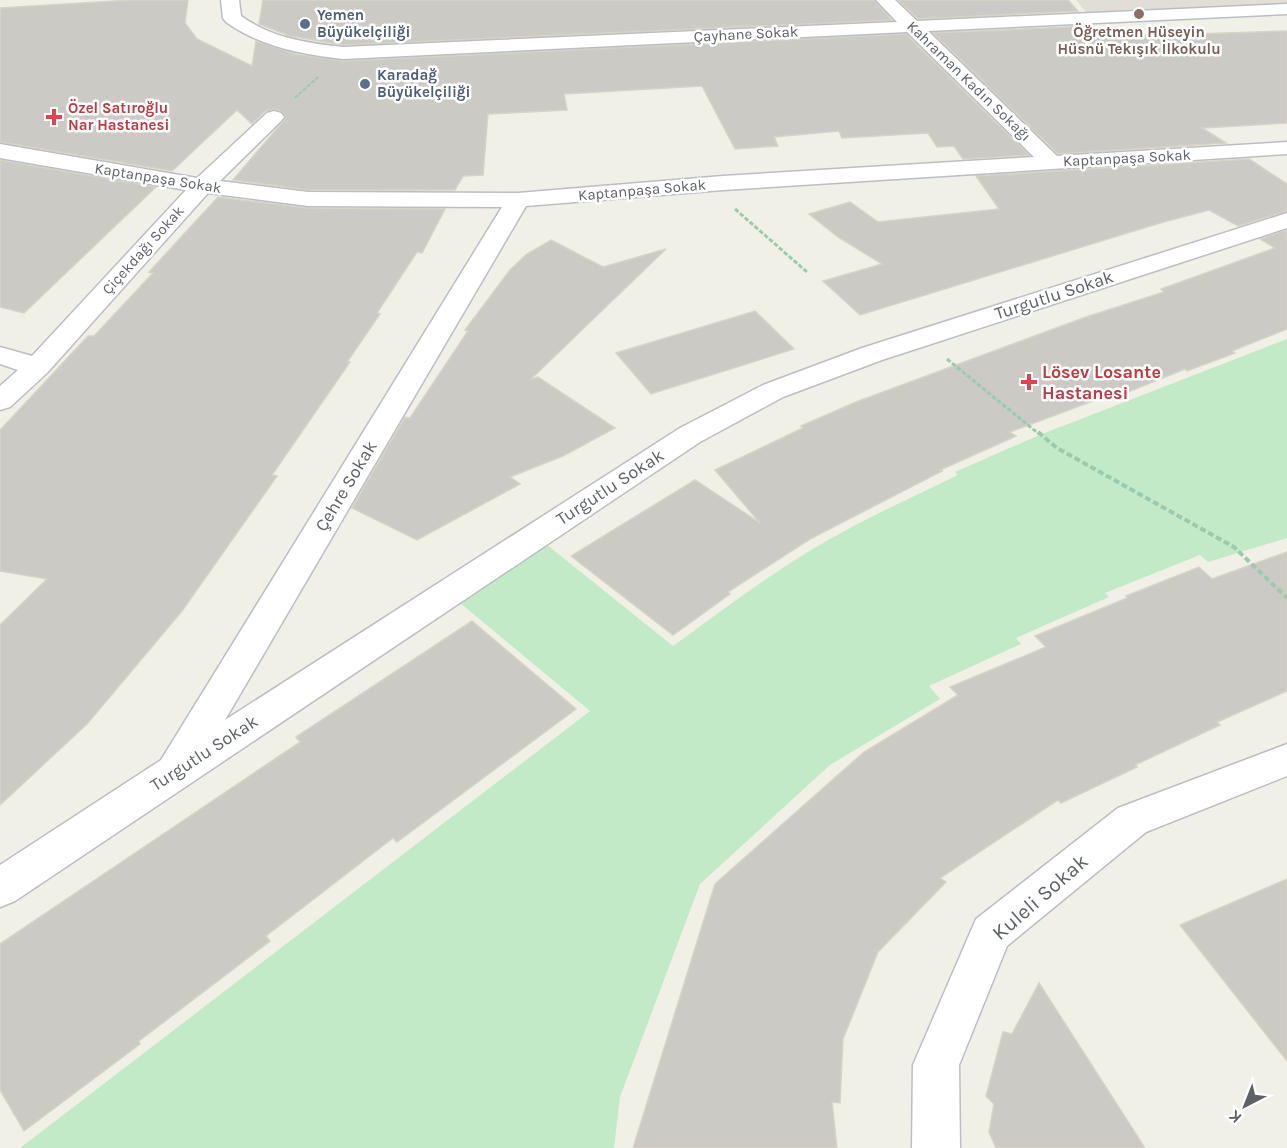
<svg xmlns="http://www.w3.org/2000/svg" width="1287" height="1148" font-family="Karla,sans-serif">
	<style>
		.education { fill: #e1dfd5 }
		.green { fill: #c3eac7 }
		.building { fill: #cccac4; stroke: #d7d3c5; stroke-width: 1.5 }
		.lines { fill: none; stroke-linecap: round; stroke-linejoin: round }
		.minor-casing { stroke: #bbbec3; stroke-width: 3 }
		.path-far2 { stroke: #9bcbae; stroke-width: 2; stroke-dasharray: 4 1.5; stroke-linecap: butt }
		.path-far1 { stroke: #9bcbae; stroke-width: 3; stroke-dasharray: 4.5 2; stroke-linecap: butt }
		.path { stroke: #9bcbae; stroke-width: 4; stroke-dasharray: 6 3; stroke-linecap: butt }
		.minor { fill: #fff; fill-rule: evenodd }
		.education-dot { fill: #8d6e63; stroke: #fff; stroke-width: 2 }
		.service-dot { fill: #5c6f8a; stroke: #fff; stroke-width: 2 }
		.health-dot { fill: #e0444e; stroke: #fff; stroke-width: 2 }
		.labels { text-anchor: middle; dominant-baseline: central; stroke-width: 5; stroke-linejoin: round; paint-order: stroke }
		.far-service-label { font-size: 15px; font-weight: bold; fill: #4e5e75; stroke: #fff; text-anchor: start }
		.far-education-label { font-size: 15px; font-weight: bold; fill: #785e54; stroke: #fff }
		.far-street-label { font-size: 15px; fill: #5e6268; stroke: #fff }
		.far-health-label { font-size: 15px; font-weight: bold; fill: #be3a42; stroke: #fff; text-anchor: start }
		.street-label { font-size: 18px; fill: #5e6268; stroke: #fff }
		.health-label { font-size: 18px; font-weight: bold; fill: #be3a42; stroke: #fff; text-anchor: start }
		.near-street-label { font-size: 21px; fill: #5e6268; stroke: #fff }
	</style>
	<rect width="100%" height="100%" fill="#f1f0e7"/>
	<polygon class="education" points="1076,0 1287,0 1287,9 1092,19"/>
	<path class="green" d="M 1287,339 L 1287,538 L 1208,562 L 1200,555 L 1105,593 L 1109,597 L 1016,638 L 1021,644 L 929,686 L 940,699 L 830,765 L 700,884 L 620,1097 L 614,1148 L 20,1148 L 590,711 L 448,593 L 536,536 L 673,646 C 720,612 766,577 816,547 C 862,520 910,498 958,475 L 955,472 L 1037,436 Z"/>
	<g class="building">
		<polygon points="131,0 188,0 185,23 197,39 252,66 256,41 296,54 343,61 906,34 1029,155 963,159 954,146 937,147 928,133 842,138 839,131 774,137 778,146 735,149 702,86 564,94 567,110 488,114 483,175 463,176 455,190 308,190 233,180 286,118 283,112 275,109 265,111 252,124 237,110 172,171 0,142 0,8"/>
		<polygon points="263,0 874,0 892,20 343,45 290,36 259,24"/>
		<polygon points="898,0 1068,0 1078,11 918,19"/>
		<polygon points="1091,26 1102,37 1287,31 1287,123 1202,128 1226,143 1058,154 933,33"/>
		<polygon points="1249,159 1287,184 1287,211 1238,226 1209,210 1160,223 860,315 823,281 882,264 838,237 809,214 850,202 878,222 999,209 976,176"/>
		<polygon points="0,160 156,187 24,313 0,307"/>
		<polygon points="218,197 308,208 445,209 422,253 417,252 377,313 380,314 347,362 350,362 272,475 277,476 182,611 87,724 0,805 0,625 47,579 0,571 0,430 88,336 94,336 153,273 149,272"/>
		<polygon points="1287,230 1287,329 1232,351 1235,353 1187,371 1185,369 1113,398 1109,395 1010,432 1016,436 940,470 942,471 810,539 728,592 730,594 673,635 571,556 695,480 760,523 715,470 803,428 801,426 856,402 1086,317 1164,292 1161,289 1275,248 1260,239"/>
		<polygon points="551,240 603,267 666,249 531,379 538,377 615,428 563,456 510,477 520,484 417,540 352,508 405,417 410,418 468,331 465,330 510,270 527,254"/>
		<polygon points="755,311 794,349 651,394 616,353"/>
		<polygon points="1287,552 1287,691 1217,722 1220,725 1135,765 1137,767 1061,803 1058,800 940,878 946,882 878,952 843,1039 840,1103 832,1102 837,1148 633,1148 715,884 864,752 958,695 950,687 1046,647 1035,636 1127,598 1126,596 1199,567 1212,579"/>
		<polygon points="472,621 576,709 397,842 393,838 266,936 270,941 139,1041 140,1044 24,1131 0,1090 0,944 300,742 296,737"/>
		<polygon points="1287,879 1287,1061 1180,925"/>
		<polygon points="1039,983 1145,1148 996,1148 989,1132 994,1104 986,1096 1003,1032 1012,1034"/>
	</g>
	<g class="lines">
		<defs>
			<g id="minor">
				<path d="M 221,0 L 239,0 L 241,16 C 272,38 306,43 343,47 L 897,22 L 876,0 L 895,0 L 917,21 L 1287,4 L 1287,14 L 928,31 L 1057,156 L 1287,142 L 1287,154 L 723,190 L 526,206 L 225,720 L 680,428 L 763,385 L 862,348 L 1287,213 L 1287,228 L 882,360 L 783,397 L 700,442 L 15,901 L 0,907 L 0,865 L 161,760 L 502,207 L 308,206 L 208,193 L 47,373 L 10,407 L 0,410 L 0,386 L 18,370 L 0,364 L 0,347 L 32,356 L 186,190 L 0,158 L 0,144 L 197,178 L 267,113 L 274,111 L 281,113 L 284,117 L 281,121 L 220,181 L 308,192 L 518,193 L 723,176 L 1034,157 L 907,32 L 343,59 C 301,54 261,47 226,22 L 223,18 Z"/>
				<polygon points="1287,744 1287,776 1146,832 1007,946 959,1065 960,1148 912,1148 913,1065 976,919 1118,808"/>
			</g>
		</defs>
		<use href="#minor" class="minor-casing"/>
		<polyline class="path-far2" points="295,98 318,77"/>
		<g class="path-far1">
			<polyline points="735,209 807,272"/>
			<polyline points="947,359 1039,434"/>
		</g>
		<polyline class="path" points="1038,432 1057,448 1234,547 1287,598"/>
		<use href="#minor" class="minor"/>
	</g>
	<circle class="education-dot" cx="1139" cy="14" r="6"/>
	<g class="service-dot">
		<circle cx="305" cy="24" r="6"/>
		<circle cx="365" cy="84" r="6"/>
	</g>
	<g class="health-dot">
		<path d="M51 108h6v6h6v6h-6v6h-6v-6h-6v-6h6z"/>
		<path d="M1026 373h6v6h6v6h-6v6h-6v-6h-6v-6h6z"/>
	</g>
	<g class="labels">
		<g class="far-service-label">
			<text x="317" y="15">Yemen<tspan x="317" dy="17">Büyükelçiliği</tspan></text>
			<text x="377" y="75">Karadağ<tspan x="377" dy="17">Büyükelçiliği</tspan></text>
		</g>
		<g class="far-education-label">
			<text x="1139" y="32">Öğretmen Hüseyin<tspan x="1139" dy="17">Hüsnü Tekışık İlkokulu</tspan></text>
		</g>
		<g class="far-street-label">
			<text transform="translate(746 34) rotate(-3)">Çayhane Sokak</text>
			<text transform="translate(969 81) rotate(44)">Kahraman Kadın Sokağı</text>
			<text transform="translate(1127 158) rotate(-3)">Kaptanpaşa Sokak</text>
			<text transform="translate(158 178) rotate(9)">Kaptanpaşa Sokak</text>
			<text transform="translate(642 190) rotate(-5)">Kaptanpaşa Sokak</text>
			<text transform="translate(143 250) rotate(-48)">Çiçekdağı Sokak</text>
		</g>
		<g class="far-health-label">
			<text x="68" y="108">Özel Satıroğlu<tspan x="68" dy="17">Nar Hastanesi</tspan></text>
		</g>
		<g class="street-label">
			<text transform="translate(1054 295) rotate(-18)">Turgutlu Sokak</text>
			<text transform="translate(346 486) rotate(-59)">Çehre Sokak</text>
			<text transform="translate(610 487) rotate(-33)">Turgutlu Sokak</text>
			<text transform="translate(204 753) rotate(-33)">Turgutlu Sokak</text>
		</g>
		<g class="health-label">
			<text x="1042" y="372">Lösev Losante<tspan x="1042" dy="21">Hastanesi</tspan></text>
		</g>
		<g class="near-street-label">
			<text transform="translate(1040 897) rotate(-41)">Kuleli Sokak</text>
		</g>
	</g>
	<g transform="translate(1245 1106) rotate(222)" stroke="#ffffff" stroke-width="4.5" paint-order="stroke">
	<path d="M0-4.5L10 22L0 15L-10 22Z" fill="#5e6268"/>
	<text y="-9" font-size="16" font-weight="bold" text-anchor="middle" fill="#5e6268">K</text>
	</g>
</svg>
